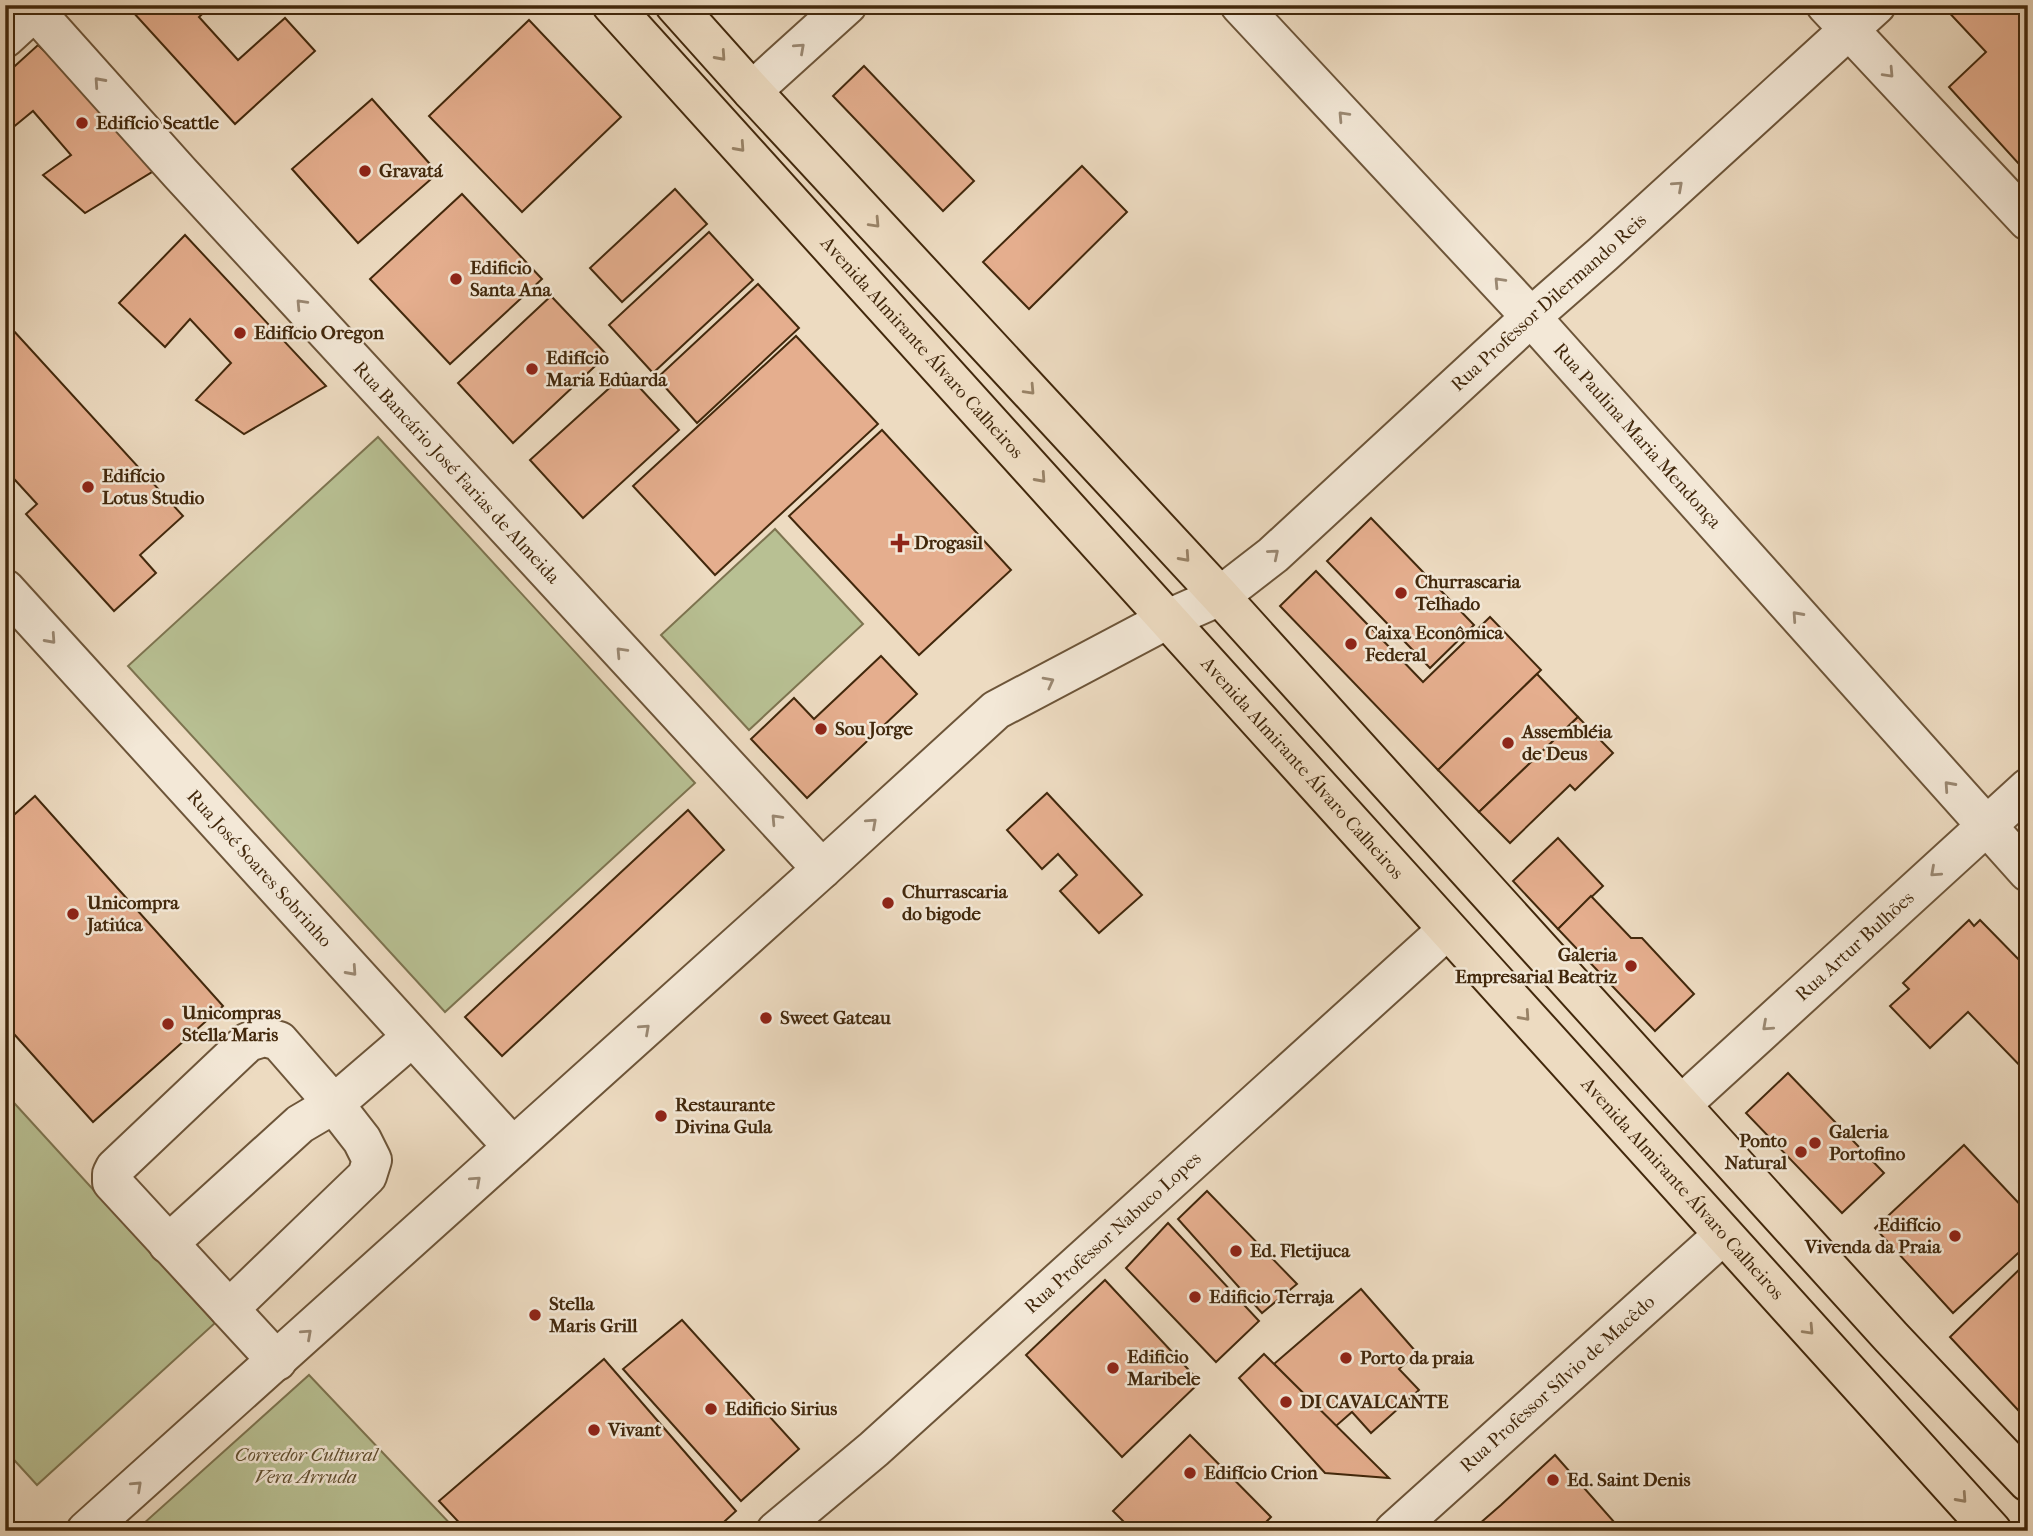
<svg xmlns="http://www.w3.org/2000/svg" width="2033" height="1536" font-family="'IM FELL French Canon',serif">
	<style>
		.green { fill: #b8c093; stroke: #7d7450; stroke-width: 2 }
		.building { fill: #e5ae8e; stroke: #42280c; stroke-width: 2 }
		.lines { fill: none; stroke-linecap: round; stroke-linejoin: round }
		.minor-casing { stroke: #6d5539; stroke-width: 42 }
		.major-casing { stroke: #42280c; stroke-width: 42 }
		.minor { stroke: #f3e8d7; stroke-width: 38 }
		.major { stroke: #eddbc1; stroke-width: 38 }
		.oneway { stroke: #9a8872 }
		.oneway2 { stroke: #988266 }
		.poi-dot { fill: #8f2418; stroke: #f3e8d7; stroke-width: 2.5 }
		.labels { text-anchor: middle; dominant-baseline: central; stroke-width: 5; stroke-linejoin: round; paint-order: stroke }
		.poi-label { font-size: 19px; font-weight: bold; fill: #42280c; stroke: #f3e8d7; text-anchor: start }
		.street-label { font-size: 19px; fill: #42280c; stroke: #f3e8d7 }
		.park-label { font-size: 19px; font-style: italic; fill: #604e2e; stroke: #f3e8d7 }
	</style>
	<rect width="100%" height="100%" fill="#eddbc1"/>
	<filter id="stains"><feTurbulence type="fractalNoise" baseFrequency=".00286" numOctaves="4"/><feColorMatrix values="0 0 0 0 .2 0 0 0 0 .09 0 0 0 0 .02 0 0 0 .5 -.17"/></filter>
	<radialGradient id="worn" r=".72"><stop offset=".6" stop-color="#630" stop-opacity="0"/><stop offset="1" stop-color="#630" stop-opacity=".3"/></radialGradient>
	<g class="green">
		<polygon points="378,437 695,783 445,1012 128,666"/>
		<polygon points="775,529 863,624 749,730 661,635"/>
		<polygon points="5,1093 215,1323 37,1485 5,1450"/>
		<polygon points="309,1375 457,1531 149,1531 143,1524"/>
	</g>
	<g class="building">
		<polygon points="138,5 212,5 199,17 238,60 285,18 315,51 235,124 132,11"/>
		<polygon points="1942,5 2028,5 2028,174 1949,87 1986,52"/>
		<polygon points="529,20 621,117 522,212 429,116"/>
		<polygon points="38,45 165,164 85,213 43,175 71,155 33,111 5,134 5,75"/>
		<polygon points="864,66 974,181 943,211 833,96"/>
		<polygon points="372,99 438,173 358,243 292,169"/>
		<polygon points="1082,166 1127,212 1029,309 983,262"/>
		<polygon points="675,189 707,224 622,302 590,268"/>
		<polygon points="462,194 542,279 450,364 370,279"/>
		<polygon points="709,232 753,280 653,373 609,325"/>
		<polygon points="185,235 326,386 244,434 196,400 231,363 190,319 165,347 119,303"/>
		<polygon points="758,284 799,328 697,423 657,378"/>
		<polygon points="551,296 607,355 513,443 458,383"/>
		<polygon points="12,329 183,516 140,555 156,573 114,611 26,514 37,504 5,469 5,335"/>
		<polygon points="796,336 878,424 715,575 633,486"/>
		<polygon points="626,373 679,430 583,518 530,460"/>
		<polygon points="882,430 1011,570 919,655 789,516"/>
		<polygon points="1371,518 1474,625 1430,668 1327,561"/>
		<polygon points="1316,571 1423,682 1490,617 1541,670 1438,770 1280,606"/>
		<polygon points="881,656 917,694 807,798 751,739 794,698 814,719"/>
		<polygon points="1537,674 1578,717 1479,812 1438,770"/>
		<polygon points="1578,717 1613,753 1575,790 1570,785 1510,843 1479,812"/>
		<polygon points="1047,793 1142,895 1099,933 1060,891 1077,875 1058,854 1042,869 1007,830"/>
		<polygon points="35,796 223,1006 93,1122 5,1024 5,823"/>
		<polygon points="688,810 724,850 502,1056 465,1017"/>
		<polygon points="1558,838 1603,886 1558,929 1513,881"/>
		<polygon points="1591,896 1631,938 1642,938 1694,994 1655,1031 1558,929"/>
		<polygon points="1969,920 1974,926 1980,920 2028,969 2028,1074 1968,1012 1930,1048 1890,1006 1909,989 1903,983"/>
		<polygon points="1788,1073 1884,1173 1842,1213 1746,1113"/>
		<polygon points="1964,1145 2028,1213 2028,1244 1953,1313 1875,1228"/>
		<polygon points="1207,1191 1297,1284 1262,1313 1178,1219"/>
		<polygon points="1168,1223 1259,1321 1216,1362 1126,1268"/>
		<polygon points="2028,1261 2028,1400 2018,1410 1950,1337"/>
		<polygon points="1105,1280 1200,1382 1122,1457 1026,1355"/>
		<polygon points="1361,1289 1417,1353 1399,1369 1419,1390 1371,1433 1352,1412 1336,1426 1274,1364"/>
		<polygon points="682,1320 799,1449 741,1501 623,1369"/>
		<polygon points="1264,1354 1274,1364 1389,1478 1325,1473 1239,1378"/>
		<polygon points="604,1359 736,1511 714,1531 467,1531 439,1501"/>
		<polygon points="1190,1435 1271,1517 1257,1531 1133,1531 1113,1511"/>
		<polygon points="1555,1455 1622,1531 1471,1531 1501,1505"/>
	</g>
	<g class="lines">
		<defs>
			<g id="minor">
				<path id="s1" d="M 1240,5 L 1531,317 L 2028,872"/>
				<polyline points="1826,5 2028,221"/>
				<path id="s2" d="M 35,11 L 180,173 L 822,869"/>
				<polyline points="5,38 41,5"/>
				<polyline points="752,91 847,5"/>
				<path id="s3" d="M 5,589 L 513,1147"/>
				<path id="s4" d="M 1682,1104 L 2028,788"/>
				<polyline points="168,1244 300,1124 334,1104 362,1140 372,1160 367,1176 229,1309"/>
				<polyline points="277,1361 112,1182 112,1174 115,1168 248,1042 264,1037 279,1041 334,1104 412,1037"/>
				<path id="s5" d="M 86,1531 L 822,869 L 996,710 L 1168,619 L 1220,596 L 1273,555 L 1531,317 L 1603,254 L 1876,5"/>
				<path id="s6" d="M 776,1531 L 874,1449 L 1447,930"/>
				<path id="s7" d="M 1394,1531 L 1723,1235"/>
			</g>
			<g id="major">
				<path id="s8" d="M 612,5 L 1992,1531"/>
				<polyline points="675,5 752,91 1220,596 1891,1337 2028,1482"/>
			</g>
		</defs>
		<use href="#minor" class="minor-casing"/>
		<use href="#major" class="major-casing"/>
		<use href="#minor" class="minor"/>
		<use href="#major" class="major"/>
	</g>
	<defs><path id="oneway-chevron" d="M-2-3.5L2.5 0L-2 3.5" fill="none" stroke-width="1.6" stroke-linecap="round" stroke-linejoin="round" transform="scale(1.75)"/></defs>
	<g class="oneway">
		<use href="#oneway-chevron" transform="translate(800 48) rotate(-42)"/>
		<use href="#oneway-chevron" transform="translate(1889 73) rotate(47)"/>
		<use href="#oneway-chevron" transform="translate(99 82) rotate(-132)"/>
		<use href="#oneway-chevron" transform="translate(1343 116) rotate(-133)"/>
		<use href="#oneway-chevron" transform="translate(1678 186) rotate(-42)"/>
		<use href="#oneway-chevron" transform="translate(1499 282) rotate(-133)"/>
		<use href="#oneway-chevron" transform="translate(301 304) rotate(-133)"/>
		<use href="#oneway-chevron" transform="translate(1274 554) rotate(-40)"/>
		<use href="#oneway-chevron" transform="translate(1797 616) rotate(-132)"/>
		<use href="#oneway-chevron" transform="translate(51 639) rotate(48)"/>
		<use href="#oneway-chevron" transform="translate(621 652) rotate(-133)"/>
		<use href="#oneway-chevron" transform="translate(1049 682) rotate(-28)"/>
		<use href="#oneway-chevron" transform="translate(1949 786) rotate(-132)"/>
		<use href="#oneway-chevron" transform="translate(776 819) rotate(-133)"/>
		<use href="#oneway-chevron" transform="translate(872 823) rotate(-42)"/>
		<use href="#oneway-chevron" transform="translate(1935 872) rotate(138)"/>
		<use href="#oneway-chevron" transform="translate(352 971) rotate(48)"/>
		<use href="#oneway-chevron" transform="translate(1767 1026) rotate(138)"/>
		<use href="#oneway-chevron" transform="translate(645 1029) rotate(-42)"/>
		<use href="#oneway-chevron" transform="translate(476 1181) rotate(-42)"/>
		<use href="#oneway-chevron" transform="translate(307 1334) rotate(-42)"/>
		<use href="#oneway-chevron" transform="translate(137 1486) rotate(-43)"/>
	</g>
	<g class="oneway2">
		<use href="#oneway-chevron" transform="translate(721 56) rotate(48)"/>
		<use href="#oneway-chevron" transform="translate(740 147) rotate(48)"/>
		<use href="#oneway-chevron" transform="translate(875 223) rotate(47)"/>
		<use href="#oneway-chevron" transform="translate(1030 390) rotate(47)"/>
		<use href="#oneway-chevron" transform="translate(1041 478) rotate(48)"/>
		<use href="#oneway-chevron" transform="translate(1185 557) rotate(48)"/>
		<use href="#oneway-chevron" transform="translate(1525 1016) rotate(48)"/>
		<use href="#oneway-chevron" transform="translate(1809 1330) rotate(47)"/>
		<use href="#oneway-chevron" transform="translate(1962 1498) rotate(48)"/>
	</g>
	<g class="poi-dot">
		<circle cx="82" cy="123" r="7"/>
		<circle cx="365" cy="171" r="7"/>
		<circle cx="456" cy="279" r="7"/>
		<circle cx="240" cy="333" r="7"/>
		<circle cx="532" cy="369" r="7"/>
		<circle cx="88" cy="487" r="7"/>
		<path d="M896.5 532.5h7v7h7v7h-7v7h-7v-7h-7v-7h7z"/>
		<circle cx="1401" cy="593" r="7"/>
		<circle cx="1351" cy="644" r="7"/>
		<circle cx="821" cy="729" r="7"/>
		<circle cx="1508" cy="743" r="7"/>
		<circle cx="888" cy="903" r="7"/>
		<circle cx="73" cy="914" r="7"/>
		<circle cx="1631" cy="966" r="7"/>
		<circle cx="766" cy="1018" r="7"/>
		<circle cx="168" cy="1024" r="7"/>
		<circle cx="661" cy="1116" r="7"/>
		<circle cx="1815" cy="1143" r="7"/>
		<circle cx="1801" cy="1152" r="7"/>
		<circle cx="1955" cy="1236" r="7"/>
		<circle cx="1236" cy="1251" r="7"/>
		<circle cx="1195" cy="1297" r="7"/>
		<circle cx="535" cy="1315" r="7"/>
		<circle cx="1346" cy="1358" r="7"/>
		<circle cx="1113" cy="1368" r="7"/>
		<circle cx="1286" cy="1402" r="7"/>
		<circle cx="711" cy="1409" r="7"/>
		<circle cx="594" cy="1430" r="7"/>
		<circle cx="1190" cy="1473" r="7"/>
		<circle cx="1553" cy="1480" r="7"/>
	</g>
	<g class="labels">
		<g class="poi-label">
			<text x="96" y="123">Edifício Seattle</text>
			<text x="379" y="171">Gravatá</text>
			<text x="470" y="268">Edificio<tspan x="470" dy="22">Santa Ana</tspan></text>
			<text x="254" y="333">Edifício Oregon</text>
			<text x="546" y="358">Edifício<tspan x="546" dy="22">Maria Eduarda</tspan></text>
			<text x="102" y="476">Edifício<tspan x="102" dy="22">Lotus Studio</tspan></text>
			<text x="914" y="543">Drogasil</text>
			<text x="1415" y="582">Churrascaria<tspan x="1415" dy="22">Telhado</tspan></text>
			<text x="1365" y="633">Caixa Econômica<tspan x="1365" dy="22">Federal</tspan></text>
			<text x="835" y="729">Sou Jorge</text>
			<text x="1522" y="732">Assembléia<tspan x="1522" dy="22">de Deus</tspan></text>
			<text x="902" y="892">Churrascaria<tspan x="902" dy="22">do bigode</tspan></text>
			<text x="87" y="903">Unicompra<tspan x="87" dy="22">Jatiúca</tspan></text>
			<text x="1617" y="955" text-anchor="end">Galeria<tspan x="1617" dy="22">Empresarial Beatriz</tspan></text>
			<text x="182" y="1013">Unicompras<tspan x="182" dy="22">Stella Maris</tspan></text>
			<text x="780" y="1018">Sweet Gateau</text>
			<text x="675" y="1105">Restaurante<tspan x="675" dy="22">Divina Gula</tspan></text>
			<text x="1829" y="1132">Galeria<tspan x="1829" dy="22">Portofino</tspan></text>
			<text x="1787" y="1141" text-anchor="end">Ponto<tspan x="1787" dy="22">Natural</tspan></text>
			<text x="1941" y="1225" text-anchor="end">Edifício<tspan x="1941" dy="22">Vivenda da Praia</tspan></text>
			<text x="1250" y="1251">Ed. Fletijuca</text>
			<text x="1209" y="1297">Edificio Terraja</text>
			<text x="549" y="1304">Stella<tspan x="549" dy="22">Maris Grill</tspan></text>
			<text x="1127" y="1357">Edificio<tspan x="1127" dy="22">Maribele</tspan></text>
			<text x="1360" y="1358">Porto da praia</text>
			<text x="1300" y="1402">DI CAVALCANTE</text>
			<text x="725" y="1409">Edificio Sirius</text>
			<text x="608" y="1430">Vivant</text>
			<text x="1204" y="1473">Edifício Crion</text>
			<text x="1567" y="1480">Ed. Saint Denis</text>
		</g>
		<g class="street-label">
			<text stroke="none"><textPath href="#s5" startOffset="1918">Rua Professor Dilermando Reis</textPath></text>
			<text stroke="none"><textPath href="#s8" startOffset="462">Avenida Almirante Álvaro Calheiros</textPath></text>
			<text stroke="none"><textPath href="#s1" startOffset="586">Rua Paulina Maria Mendonça</textPath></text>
			<text stroke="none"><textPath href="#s2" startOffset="625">Rua Bancário José Farias de Almeida</textPath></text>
			<text stroke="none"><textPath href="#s8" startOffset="1029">Avenida Almirante Álvaro Calheiros</textPath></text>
			<text stroke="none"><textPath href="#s3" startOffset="378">Rua José Soares Sobrinho</textPath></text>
			<text stroke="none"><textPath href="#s4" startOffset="234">Rua Artur Bulhões</textPath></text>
			<text stroke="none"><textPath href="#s8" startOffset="1596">Avenida Almirante Álvaro Calheiros</textPath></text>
			<text stroke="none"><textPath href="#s6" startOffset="450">Rua Professor Nabuco Lopes</textPath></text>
			<text stroke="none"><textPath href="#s7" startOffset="220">Rua Professor Sílvio de Macêdo</textPath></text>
		</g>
		<g class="park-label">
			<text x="306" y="1455">Corredor Cultural<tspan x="306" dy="22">Vera Arruda</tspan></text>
		</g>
	</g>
	<rect width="2033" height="1536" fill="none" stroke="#eddbc1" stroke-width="28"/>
	<rect x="7" y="7" width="2019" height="1522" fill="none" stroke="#42280c" stroke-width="3.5"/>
	<rect x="14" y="14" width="2005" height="1508" fill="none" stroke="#42280c" stroke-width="2"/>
	<rect width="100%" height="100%" filter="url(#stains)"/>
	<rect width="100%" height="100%" fill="url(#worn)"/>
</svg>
